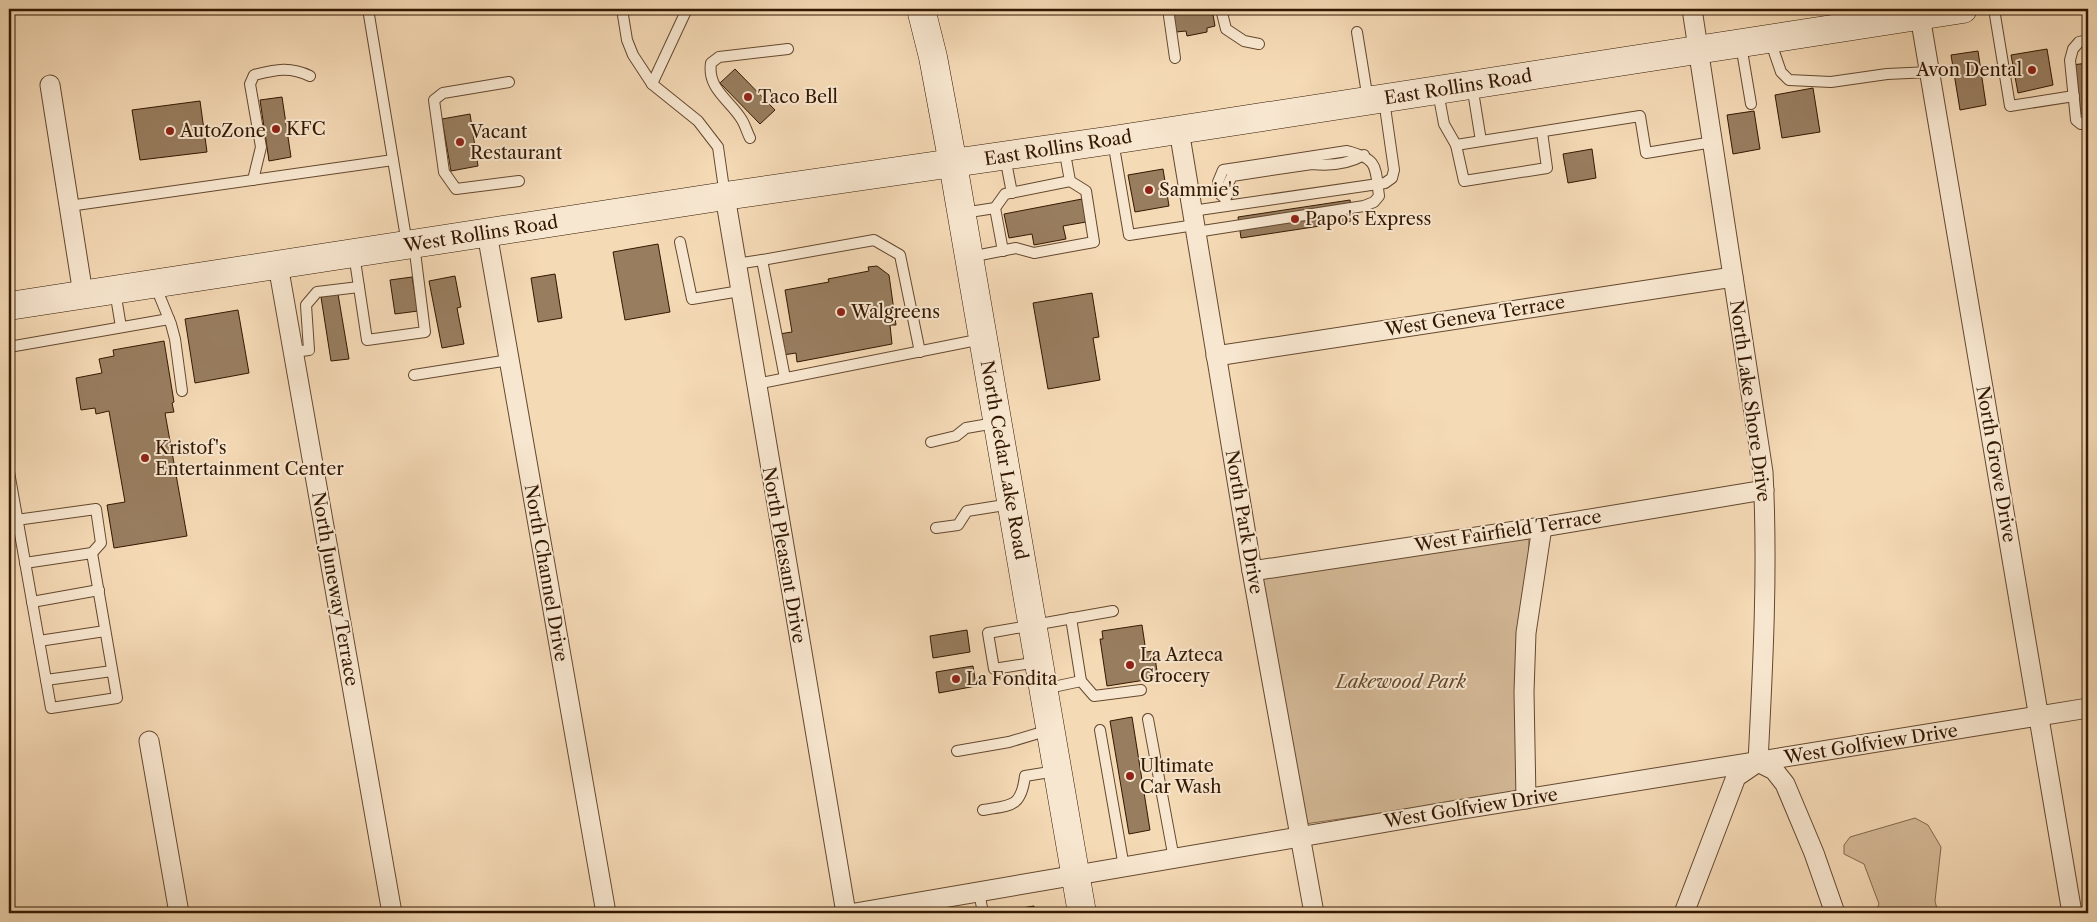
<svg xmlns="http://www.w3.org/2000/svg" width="2097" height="922" font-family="'Libre Caslon Text',serif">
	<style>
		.green { fill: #d4b997; stroke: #84684c }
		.building { fill: #987d5f; stroke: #331800 }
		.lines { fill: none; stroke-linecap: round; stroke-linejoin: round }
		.service-casing { stroke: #64482e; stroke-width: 12 }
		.minor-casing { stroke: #64482e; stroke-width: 21 }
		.secondary-casing { stroke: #331800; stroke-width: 29 }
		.service { stroke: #f8e7d0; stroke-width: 10 }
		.minor { stroke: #f8e7d0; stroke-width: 19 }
		.secondary { stroke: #f8e7d0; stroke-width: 28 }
		.poi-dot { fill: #8f2418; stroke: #f8e7d0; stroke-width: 2 }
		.labels { text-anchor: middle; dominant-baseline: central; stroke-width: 4; stroke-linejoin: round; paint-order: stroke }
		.poi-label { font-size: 18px; fill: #331800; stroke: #f8e7d0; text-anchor: start }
		.street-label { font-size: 18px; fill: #331800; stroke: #f8e7d0 }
		.park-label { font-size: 18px; font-style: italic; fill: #63482d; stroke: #f8e7d0 }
	</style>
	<rect width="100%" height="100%" fill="#f5dab6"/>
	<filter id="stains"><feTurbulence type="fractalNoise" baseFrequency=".004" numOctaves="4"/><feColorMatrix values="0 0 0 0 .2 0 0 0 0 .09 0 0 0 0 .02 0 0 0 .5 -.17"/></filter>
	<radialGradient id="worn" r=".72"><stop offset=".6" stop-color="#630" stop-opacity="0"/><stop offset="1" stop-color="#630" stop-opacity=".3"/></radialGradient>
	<g class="green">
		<polygon points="1529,533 1526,792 1298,825 1253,576"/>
		<polygon points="1915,818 1928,825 1941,847 1935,901 1938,913 1875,913 1879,904 1864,864 1844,854 1844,845 1850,837"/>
	</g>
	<g class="building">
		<polygon points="1172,9 1212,9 1215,26 1207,28 1207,32 1187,36 1186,31 1176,32"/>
		<polygon points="2047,49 2053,85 2018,93 2011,55"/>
		<polygon points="1978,51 1986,105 1960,110 1951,55"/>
		<polygon points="2088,63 2088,113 2080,114 2072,65"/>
		<polygon points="735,69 775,110 760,124 720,83"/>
		<polygon points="1813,88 1820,132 1782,138 1775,95"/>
		<polygon points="282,97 291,157 269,161 260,100"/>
		<polygon points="200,101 207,152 140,160 132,110"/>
		<polygon points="1754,111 1760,149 1733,154 1727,115"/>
		<polygon points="470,114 478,166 451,171 442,119"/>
		<polygon points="1592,149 1596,178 1568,183 1563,154"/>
		<polygon points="1163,169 1169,206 1135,212 1128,175"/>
		<polygon points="1082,199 1086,222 1063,226 1066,239 1034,245 1032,234 1009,238 1004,214"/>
		<polygon points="1350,200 1353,221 1241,238 1238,217"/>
		<polygon points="658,244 670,312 625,320 613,252"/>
		<polygon points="877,266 889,275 896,325 890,325 892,344 797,362 796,353 783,355 779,334 792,332 785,290 829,282 828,279 869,271 868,267"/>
		<polygon points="555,274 562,318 538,322 531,278"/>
		<polygon points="455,276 461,307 457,308 464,344 442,348 429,281"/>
		<polygon points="412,277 418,311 395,314 390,280"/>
		<polygon points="1092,293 1099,337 1093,338 1100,380 1048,389 1033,303"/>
		<polygon points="338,294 349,359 331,361 321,297"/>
		<polygon points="238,310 249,373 195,383 185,319"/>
		<polygon points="164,341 174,402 172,403 174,412 165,413 187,536 114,548 107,505 125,502 109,411 96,414 95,408 81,410 76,378 102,373 99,359 114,356 113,350"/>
		<polygon points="1142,625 1146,652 1154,651 1158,678 1107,686 1100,639 1103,639 1102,631"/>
		<polygon points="967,630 970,652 933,658 930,636"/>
		<polygon points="973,666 976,686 939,693 936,672"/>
		<polygon points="1132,717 1150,830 1129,834 1110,721"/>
		<polygon points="1034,906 1035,913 1003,913 1003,911"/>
	</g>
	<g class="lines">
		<defs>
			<g id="service">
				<polyline points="368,9 407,244"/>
				<polyline points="622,9 627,40 633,55 652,84"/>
				<polyline points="687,9 652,84 698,121 718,147 725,196"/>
				<polyline points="1168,9 1175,58"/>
				<polyline points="1221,9 1226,29 1244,41 1259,44"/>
				<polyline points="1994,9 2010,106 2074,96"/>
				<polyline points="1357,32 1368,100"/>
				<polyline points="1770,40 1781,72 1789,80 1831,82 1887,74 1930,72"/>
				<polyline points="2088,40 2079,42 2073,49 2070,60 2076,120 2081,124 2088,123"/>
				<polyline points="1741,45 1751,104"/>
				<polyline points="509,82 443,93 434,100 444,172 456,189 519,181"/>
				<polyline points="1472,85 1481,141"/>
				<polyline points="1438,92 1444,124 1456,145 1464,181 1547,168 1542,132"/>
				<path d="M 750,138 C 747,132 745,125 742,120 C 730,100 707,89 711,63 L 719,57 L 788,49"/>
				<polyline points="1113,141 1129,235 1195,225"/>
				<polyline points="1456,145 1640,116 1646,153 1713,142"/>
				<polyline points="1005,157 1012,193"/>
				<path d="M 253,180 L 261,147 L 250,84 L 254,75 C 275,70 289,66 310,76"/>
				<path d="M 1226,202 L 1225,198 L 1229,193 L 1228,184 L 1232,176 L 1312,164 C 1330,166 1348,164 1364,155"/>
				<polyline points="69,206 393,160"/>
				<polyline points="995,208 1003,251"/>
				<polyline points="1192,211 1385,183 1392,178 1394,170 1384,100"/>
				<polyline points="963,213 995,208 1005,194 1070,181"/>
				<path d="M 1196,232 L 1364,206 L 1374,202 L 1379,196 C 1375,167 1379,159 1347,151 L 1223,170 L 1218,182 L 1220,194 L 1225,198"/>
				<polyline points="680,242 692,299 740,291"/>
				<polyline points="354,254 367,340 425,332 414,244"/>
				<polyline points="970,257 1016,248 1034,253 1094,242 1086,191 1070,181 1064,148"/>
				<polyline points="762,260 874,240 900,255 920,352"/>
				<polyline points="736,264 762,260 785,378"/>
				<polyline points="155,285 171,324 175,339 182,391"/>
				<polyline points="115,291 121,327"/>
				<polyline points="9,347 169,319"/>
				<polyline points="294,352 309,350 306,305 317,292 359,287"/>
				<polyline points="414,375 509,360"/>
				<polyline points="756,384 982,339"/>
				<polyline points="931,442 956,436 966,428 995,423"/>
				<polyline points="9,472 51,708 117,698 92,553"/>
				<polyline points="9,521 96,509 101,543 92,553 25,563"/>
				<polyline points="936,528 958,525 967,511 1011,504"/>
				<polyline points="32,602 99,590"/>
				<polyline points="1071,618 1081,681"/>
				<polyline points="39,641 105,631"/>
				<polyline points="1038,662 994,669 988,633 1113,611"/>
				<polyline points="46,680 112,671"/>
				<polyline points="1044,689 1081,681 1094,696 1141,690"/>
				<polyline points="1148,719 1174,859"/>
				<polyline points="1100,730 1124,867"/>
				<polyline points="957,751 1009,742 1049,730"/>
				<path d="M 983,810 C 1011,805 1021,808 1025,776 L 1056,771"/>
				<polyline points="979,892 983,913"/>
			</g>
			<g id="minor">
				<polyline points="1920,16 2072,913"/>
				<polyline points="50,85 83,294"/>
				<polyline points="1179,130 1252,571 1314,913"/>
				<polyline points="725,196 846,913"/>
				<polyline points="487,233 606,913"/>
				<polyline points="278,265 392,913"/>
				<polyline points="1216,356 1733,277"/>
				<polyline points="1252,571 1542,527 1764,490"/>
				<polyline points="149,741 179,913"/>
				<polyline points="1758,762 1774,770 1785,784 1814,853 1835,913"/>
				<polyline points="1526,799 1524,692 1526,633 1542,527"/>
				<polyline points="855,913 1457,810 2088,708"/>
				<path d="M 1684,913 L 1736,777 L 1758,762 C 1763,665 1768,569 1763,472 L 1692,9"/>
			</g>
			<g id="secondary">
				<polyline points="921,9 933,57 953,164 1082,913"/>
				<polyline points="9,306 725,196 1113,140 1963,9"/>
			</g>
		</defs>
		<use href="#service" class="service-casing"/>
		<use href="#minor" class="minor-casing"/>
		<use href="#secondary" class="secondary-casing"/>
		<use href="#service" class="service"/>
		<use href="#minor" class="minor"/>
		<use href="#secondary" class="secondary"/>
	</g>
	<g class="poi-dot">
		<circle cx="2032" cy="70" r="5"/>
		<circle cx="748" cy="97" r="5"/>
		<circle cx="276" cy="129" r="5"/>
		<circle cx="170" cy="131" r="5"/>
		<circle cx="460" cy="142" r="5"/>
		<circle cx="1149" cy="190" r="5"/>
		<circle cx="1295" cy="219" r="5"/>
		<circle cx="841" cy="312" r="5"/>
		<circle cx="145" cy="458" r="5"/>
		<circle cx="1130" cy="665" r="5"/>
		<circle cx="956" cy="679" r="5"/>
		<circle cx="1130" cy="776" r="5"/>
	</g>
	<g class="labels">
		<g class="poi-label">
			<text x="2022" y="70" text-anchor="end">Avon Dental</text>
			<text x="758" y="97">Taco Bell</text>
			<text x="286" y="129">KFC</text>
			<text x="180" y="131">AutoZone</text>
			<text x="470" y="132">Vacant<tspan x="470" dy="21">Restaurant</tspan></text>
			<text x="1159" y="190">Sammie's</text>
			<text x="1305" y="219">Papo's Express</text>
			<text x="851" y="312">Walgreens</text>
			<text x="155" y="448">Kristof's<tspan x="155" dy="21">Entertainment Center</tspan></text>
			<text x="1140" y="655">La Azteca<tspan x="1140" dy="21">Grocery</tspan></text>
			<text x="966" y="679">La Fondita</text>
			<text x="1140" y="766">Ultimate<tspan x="1140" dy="21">Car Wash</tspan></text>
		</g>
		<g class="street-label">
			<text transform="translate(1458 87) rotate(-9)">East Rollins Road</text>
			<text transform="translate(1058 148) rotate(-9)">East Rollins Road</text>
			<text transform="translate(481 234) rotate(-9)">West Rollins Road</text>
			<text transform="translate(1475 316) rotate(-9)">West Geneva Terrace</text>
			<text transform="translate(1750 401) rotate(82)">North Lake Shore Drive</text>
			<text transform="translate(1004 460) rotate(80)">North Cedar Lake Road</text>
			<text transform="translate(1996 464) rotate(80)">North Grove Drive</text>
			<text transform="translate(1244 522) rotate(80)">North Park Drive</text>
			<text transform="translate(1508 531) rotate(-9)">West Fairfield Terrace</text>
			<text transform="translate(784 555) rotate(80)">North Pleasant Drive</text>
			<text transform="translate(546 573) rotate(80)">North Channel Drive</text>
			<text transform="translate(335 589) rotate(80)">North Juneway Terrace</text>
			<text transform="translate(1871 744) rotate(-9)">West Golfview Drive</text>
			<text transform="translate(1471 808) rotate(-9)">West Golfview Drive</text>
		</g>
		<g class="park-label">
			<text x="1401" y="682">Lakewood Park</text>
		</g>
	</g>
	<rect width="2097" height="922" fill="none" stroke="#f5dab6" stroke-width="30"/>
	<rect x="10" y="10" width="2077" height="902" fill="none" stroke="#331800" stroke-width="2.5"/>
	<rect x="15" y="15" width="2067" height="892" fill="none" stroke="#331800"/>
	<rect width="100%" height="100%" filter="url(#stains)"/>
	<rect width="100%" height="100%" fill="url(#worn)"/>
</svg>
